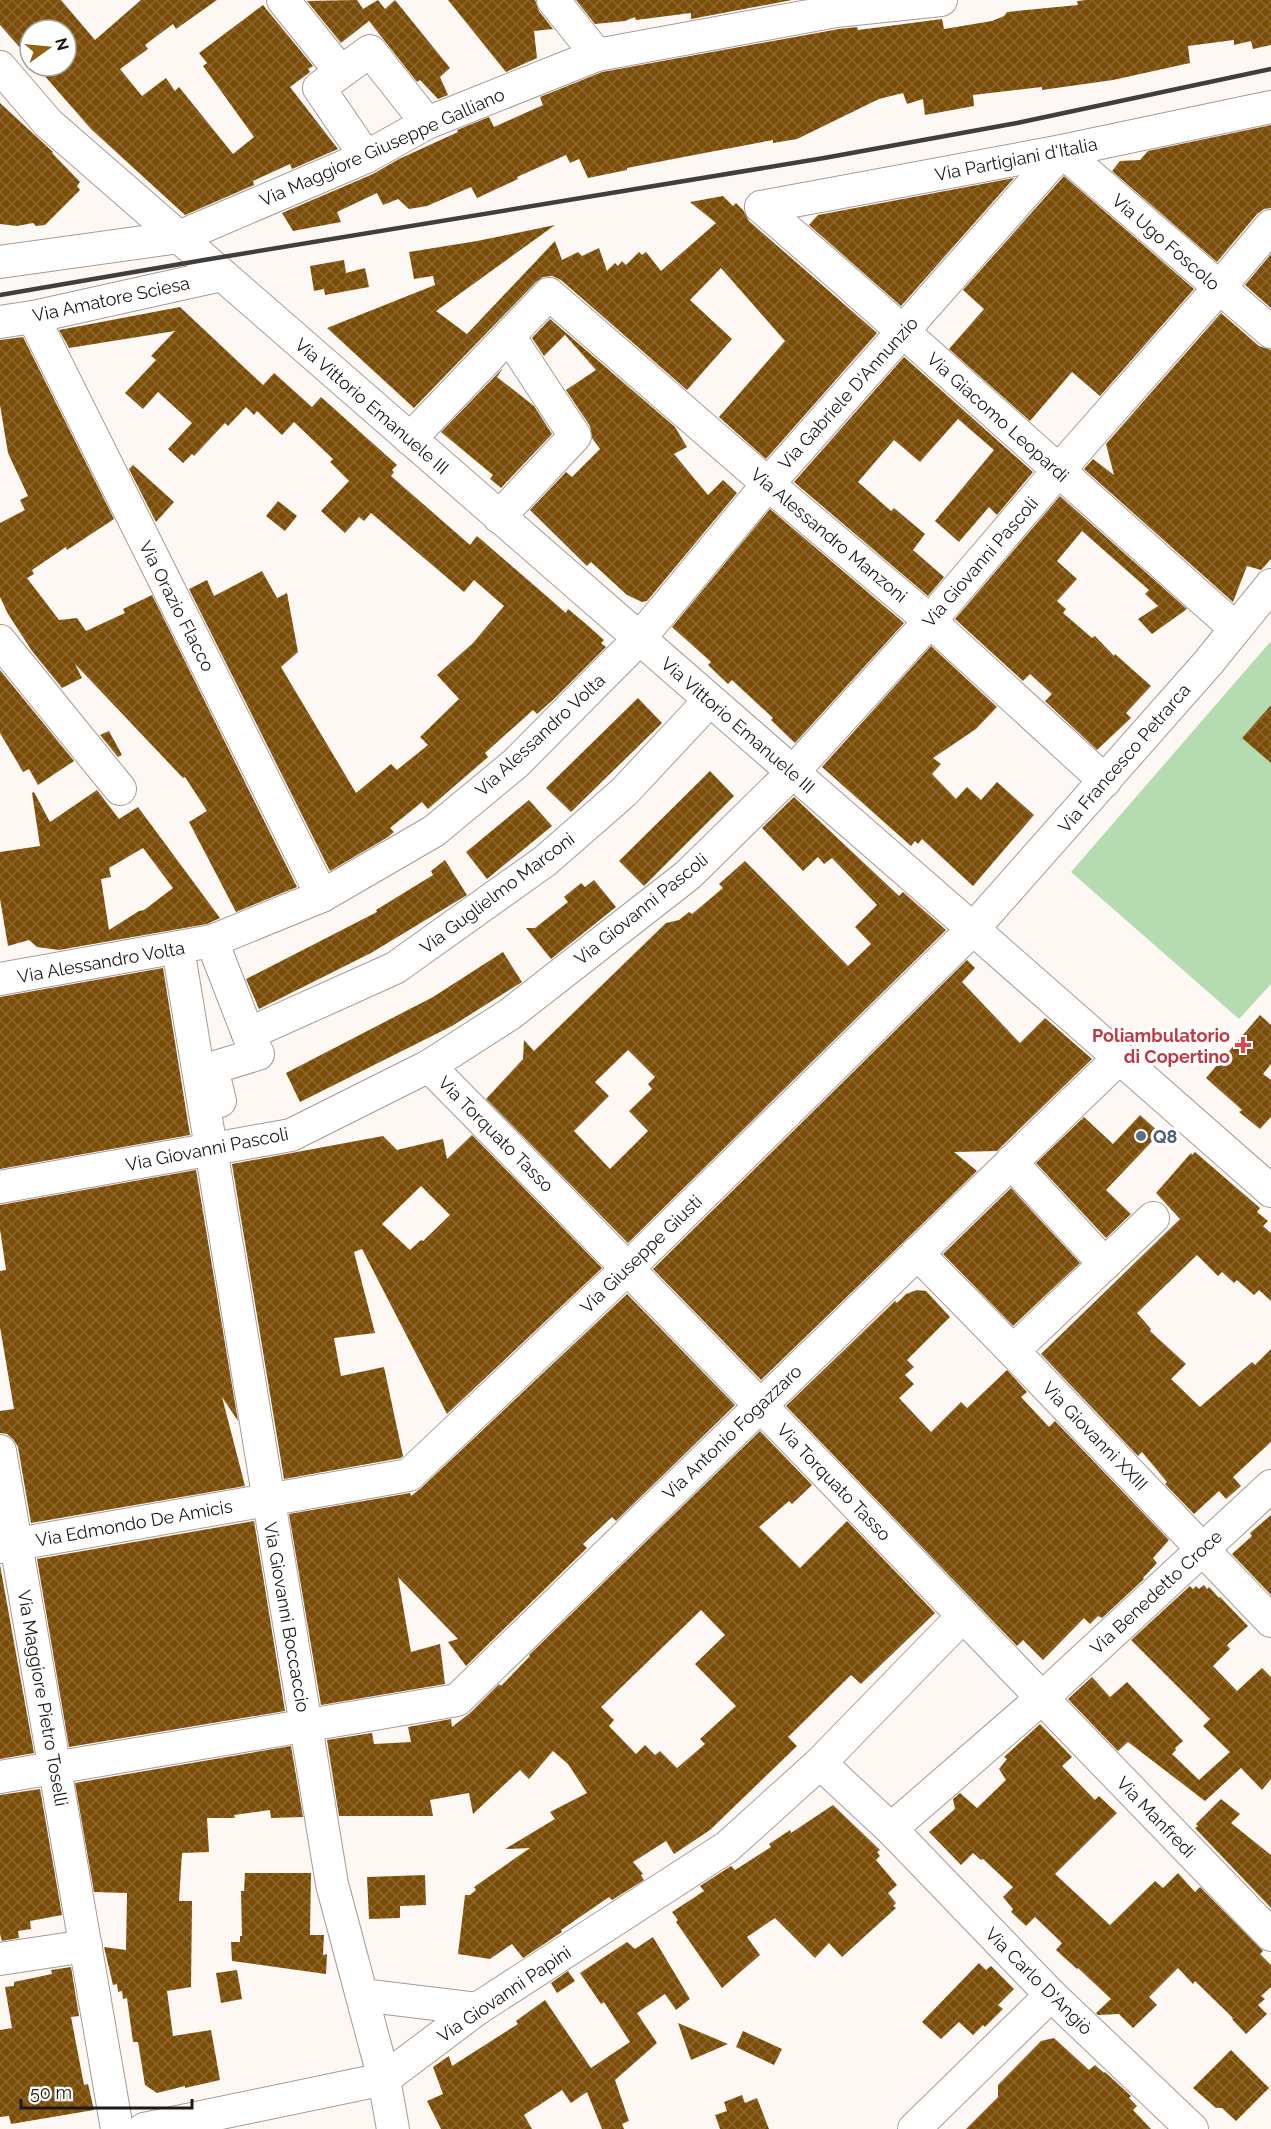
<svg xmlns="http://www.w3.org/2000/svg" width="1271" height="2129" font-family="Raleway,sans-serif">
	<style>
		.grass { fill: #b5dbb1 }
		.building { fill: url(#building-cross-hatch); fill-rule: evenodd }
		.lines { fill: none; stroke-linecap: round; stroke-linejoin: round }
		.minor-casing { stroke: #a49b94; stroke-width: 34 }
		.minor { stroke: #fff; stroke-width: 32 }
		.rail { stroke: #423e3c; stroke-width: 4.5 }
		.health-dot { fill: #e0444e; stroke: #fff; stroke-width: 2 }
		.service-dot { fill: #5c6f8a; stroke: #fff; stroke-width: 2 }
		.labels { text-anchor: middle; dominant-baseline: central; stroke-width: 6; stroke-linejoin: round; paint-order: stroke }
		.street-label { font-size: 18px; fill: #1c1917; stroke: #fff }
		.health-label { font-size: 18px; font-weight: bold; fill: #be3a42; stroke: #fff; text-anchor: end }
		.service-label { font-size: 18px; font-weight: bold; fill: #4e5e75; stroke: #fff; text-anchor: start }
	</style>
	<defs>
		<pattern id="building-cross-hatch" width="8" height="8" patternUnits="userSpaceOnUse" patternTransform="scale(1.5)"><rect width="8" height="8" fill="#7b4d06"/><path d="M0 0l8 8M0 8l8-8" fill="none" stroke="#8b6833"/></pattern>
	</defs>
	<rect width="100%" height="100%" fill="#fef8f4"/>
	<polygon class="grass" points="1271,641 1271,984 1239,1019 1071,872"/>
	<g class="building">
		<polygon points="0,0 61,0 95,40 141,0 217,0 176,29 173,24 145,45 148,49 120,69 142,96 166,78 175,91 179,87 233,154 254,137 203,66 207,63 199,53 263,5 313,66 308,69 310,72 290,87 338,149 292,169 290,164 253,181 254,185 185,215 91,129 36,66 66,66 66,30 30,30 30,59 0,25"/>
		<polygon points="357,0 363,9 378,0 385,9 395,0 450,68 440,77 448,95 438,99 420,80 417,82 369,21 341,43 307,1"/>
		<polygon points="448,0 535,0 539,11 553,29 534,31 537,58 506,72"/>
		<polygon points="576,0 792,0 691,19 691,13 636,20 635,17 625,21 595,24"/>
		<polygon points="1087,0 1271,0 1271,45 1253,49 1251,41 1234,45 1234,40 1188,46 1190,63 1113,80 1042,90 1042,87 973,95 974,106 925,115 923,99 907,104 903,93 879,99 797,139 773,143 773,140 694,155 627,168 627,170 588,178 579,159 570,163 566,155 517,177 518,179 477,198 471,187 427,206 409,209 398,199 383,205 377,193 337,212 341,222 293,231 282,213 373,174 399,159 458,132 457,130 489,117 494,127 543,105 540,97 602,72 839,29 857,27 858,30 942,19 944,29 992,21 1004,16 1007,12 1078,5 1077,1"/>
		<polygon points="0,103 53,152 52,153 80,182 77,186 80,190 45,225 36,226 33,223 17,226 0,224"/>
		<polygon points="1271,125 1271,208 1264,209 1257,214 1217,262 1112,171 1120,161 1140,160 1148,151"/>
		<polygon points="1064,176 1194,289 1100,396 1072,372 1030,421 949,349 984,309 963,290"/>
		<polygon points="1014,178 901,306 809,225 818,215"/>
		<polygon points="723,196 733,206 736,203 743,210 749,221 877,333 766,459 719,417 785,341 721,268 690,300 732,339 687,390 561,280 552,276 543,277 536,282 414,408 327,328 435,285 433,276 414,279 409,252 477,241 555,225 436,311 467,334 555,241 562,260 578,252 582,256 599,248 607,271 615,263 618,266 622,261 626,265 639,252 642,255 646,252 661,271 716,223 690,202"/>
		<polygon points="1271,254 1271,308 1245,285"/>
		<polygon points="344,260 346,273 365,268 369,287 325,295 324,289 314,291 310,266"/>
		<polygon points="180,307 263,385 274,373 312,407 321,397 397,465 392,470 394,472 391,476 470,545 477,536 566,613 568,609 586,624 604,640 601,643 606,647 554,699 537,714 533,710 485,753 488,757 428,809 422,802 390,828 394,832 388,837 330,871 189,589 207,580 214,596 262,571 277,598 287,593 298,652 281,667 356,793 391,764 397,770 428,745 420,737 459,699 437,675 473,643 504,606 474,580 464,592 371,513 364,521 359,517 345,533 321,511 349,481 330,462 333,459 294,422 282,435 257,411 254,415 246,407 228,426 225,423 194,456 192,454 183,463 168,449 192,423 158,392 143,409 125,393 156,360 151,356 175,331 69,348 59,330"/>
		<polygon points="1221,313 1259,346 1271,350 1271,559 1261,570 1247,566 1233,602 1084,469 1093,459 1114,475 1106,444"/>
		<polygon points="550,319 675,427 687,447 674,454 708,495 723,480 737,493 647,601 642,602 627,595 591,562 587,566 530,510 566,472 572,477 600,449 592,438 590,426 566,390 596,370 565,335 544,356 532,338"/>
		<polygon points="23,337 114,519 67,550 66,547 32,570 34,574 27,578 59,620 77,618 86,631 125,613 123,609 152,595 297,887 236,912 189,822 207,811 185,777 183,778 75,664 82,678 62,688 32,651 8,614 0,597 0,523 25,510 20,500 28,496 8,453 0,405 0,340"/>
		<polygon points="904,357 1033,472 997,515 989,507 959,542 935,521 994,450 958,419 920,462 894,440 858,482 891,511 894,508 925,534 913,550 944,577 928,596 794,482"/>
		<polygon points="503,368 497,377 534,406 552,434 501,488 490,479 493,475 441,432"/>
		<polygon points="133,465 174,502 156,522 129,469"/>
		<polygon points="1060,496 1187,609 1152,634 1138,619 1158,606 1145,594 1149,590 1082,531 1057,561 1077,579 1057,601 1066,609 1063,613 1092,638 1095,636 1114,656 1115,654 1151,686 1126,713 1131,718 1097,750 1045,701 1052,694 1030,674 1023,681 955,619"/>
		<polygon points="278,501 297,516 285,531 266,516"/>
		<polygon points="770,509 904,623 795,743 771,720 773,718 732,680 728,684 708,665 711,662 672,627"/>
		<polygon points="931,646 997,707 976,729 933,758 941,764 932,774 956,799 967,787 981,800 997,782 1034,815 973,886 922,839 918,844 915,841 911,846 822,767"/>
		<polygon points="0,670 74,761 38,785 29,769 23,772 0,733"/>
		<polygon points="638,698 662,723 571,812 546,788"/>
		<polygon points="1271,705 1271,763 1242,738"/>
		<polygon points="109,731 122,755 118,757 100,735"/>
		<polygon points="710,771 734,796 644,886 619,861"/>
		<path d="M 97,790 L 119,819 L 138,807 L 220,918 L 207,924 L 59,950 L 37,947 L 29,940 L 8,946 L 0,899 L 0,852 L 40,846 L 32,793 L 34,792 L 50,822 ZM 143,848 L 173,888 L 144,910 L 139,911 L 109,930 L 101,879 L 111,877 L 109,868 Z"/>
		<path d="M 794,797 L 899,896 L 903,892 L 946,930 L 628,1243 L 486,1099 L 523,1059 L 524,1040 L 534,1051 L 666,923 L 679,920 L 689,912 L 692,914 L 723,888 L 719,884 L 745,861 L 848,966 L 871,944 L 855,927 L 877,905 L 832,858 L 824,864 L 818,857 L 803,871 L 762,828 ZM 628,1050 L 655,1077 L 648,1084 L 652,1089 L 629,1111 L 648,1131 L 610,1169 L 574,1131 L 609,1096 L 595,1082 Z"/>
		<polygon points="529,800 552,826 487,879 466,852"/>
		<polygon points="445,860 467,895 371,953 259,1009 246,979 377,912 376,910 433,875 431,871"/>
		<polygon points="594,880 616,907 551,959 526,928 535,928 568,902 564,897 581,883 585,887"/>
		<polygon points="503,952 522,982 452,1026 300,1102 286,1073 433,997"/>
		<polygon points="967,960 975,968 962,982 1020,1043 1045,1018 1092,1059 997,1151 954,1152 977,1171 761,1380 653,1269"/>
		<polygon points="163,968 190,1135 0,1169 0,997"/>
		<polygon points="1260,1015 1271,1025 1271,1064 1263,1074 1271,1080 1271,1117 1260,1129 1239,1112 1242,1110 1206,1078"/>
		<polygon points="1140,1115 1160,1133 1106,1190 1131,1214 1106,1238 1036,1163 1084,1117 1113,1144"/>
		<path d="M 472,1135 L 602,1268 L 447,1414 L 362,1249 L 354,1252 L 375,1333 L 334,1338 L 341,1376 L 384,1367 L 403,1456 L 401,1458 L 284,1479 L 232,1164 L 383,1136 L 397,1150 L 443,1139 L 447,1159 ZM 421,1186 L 450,1215 L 423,1241 L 421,1240 L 410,1250 L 382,1224 Z"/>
		<polygon points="1195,1152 1260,1208 1257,1212 1268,1221 1263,1226 1271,1233 1271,1301 1259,1290 1254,1295 1237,1280 1234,1283 1222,1272 1218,1276 1197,1255 1137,1313 1151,1329 1150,1331 1186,1364 1171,1379 1200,1407 1252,1362 1255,1365 1271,1349 1271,1442 1233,1477 1241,1486 1226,1499 1219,1491 1194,1514 1165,1484 1167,1482 1142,1452 1138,1456 1041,1354 1180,1219 1156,1193 1191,1153 1192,1155"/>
		<polygon points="196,1170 238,1421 222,1397 245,1486 31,1523 18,1447 13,1439 7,1434 0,1433 0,1411 14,1409 0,1327 0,1271 6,1270 0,1229 0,1205"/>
		<polygon points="1011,1188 1080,1263 1013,1326 943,1254"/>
		<polygon points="917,1290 926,1291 950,1317 907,1360 914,1367 905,1375 914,1384 899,1398 931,1432 961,1402 967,1408 1007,1370 1027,1392 1021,1397 1049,1427 1055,1421 1169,1540 1153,1558 1157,1563 1143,1578 1144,1579 1102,1618 1098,1616 1090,1624 1084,1618 1043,1660 1023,1640 1017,1646 786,1406 895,1301 897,1303 906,1294"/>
		<polygon points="627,1294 735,1405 616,1521 612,1517 583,1544 587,1548 466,1666 448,1642 458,1639 398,1577 411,1652 440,1644 445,1684 321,1705 289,1514 410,1493 411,1496 421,1488"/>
		<path d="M 760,1431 L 812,1485 L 792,1504 L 789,1501 L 759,1527 L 800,1568 L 847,1521 L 935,1613 L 861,1684 L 851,1675 L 788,1737 L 797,1746 L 710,1830 L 674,1854 L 666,1841 L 633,1862 L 643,1874 L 641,1875 L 644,1880 L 612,1900 L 609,1897 L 561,1930 L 562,1932 L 523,1958 L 512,1944 L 490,1959 L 458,1954 L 465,1895 L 470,1895 L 476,1890 L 474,1887 L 530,1848 L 505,1849 L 555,1819 L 550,1812 L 587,1793 L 568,1764 L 553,1751 L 529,1779 L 520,1770 L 473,1814 L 469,1793 L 430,1800 L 433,1816 L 339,1816 L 327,1740 L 372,1733 L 374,1744 L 411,1742 L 408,1727 L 451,1719 L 452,1727 L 470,1713 L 499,1684 L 501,1686 L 530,1656 L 529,1655 ZM 701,1610 L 725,1635 L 695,1664 L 736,1706 L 700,1739 L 705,1744 L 677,1768 L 660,1751 L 655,1755 L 645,1745 L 636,1754 L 609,1726 L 614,1720 L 601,1707 Z"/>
		<polygon points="1271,1515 1271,1595 1232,1554 1252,1536 1250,1533"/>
		<polygon points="254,1521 285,1711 69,1747 37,1559"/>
		<polygon points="0,1565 34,1753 0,1759"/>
		<polygon points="1204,1585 1207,1589 1209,1587 1219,1598 1220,1597 1248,1626 1227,1645 1230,1649 1213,1666 1237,1691 1262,1668 1271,1677 1271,1779 1262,1790 1241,1768 1205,1801 1128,1742 1118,1751 1068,1699 1092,1677 1110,1697 1127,1682 1183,1741 1175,1748 1176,1750 1172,1754 1199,1780 1230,1752 1203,1726 1210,1719 1131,1640 1190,1586 1193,1589 1196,1586 1199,1589"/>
		<polygon points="1040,1724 1072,1757 1062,1766 1095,1800 1099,1796 1117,1813 1055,1874 1110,1925 1155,1881 1163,1888 1178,1873 1195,1892 1200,1887 1263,1951 1260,1954 1271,1965 1271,1987 1261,1996 1265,1999 1258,2005 1267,2014 1246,2034 1232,2019 1233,2018 1195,1981 1193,1984 1178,1968 1149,1997 1157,2005 1133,2028 1119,2014 1098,2015 1096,2013 1111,1999 1078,1968 1077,1969 1056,1950 1062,1943 1035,1917 1026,1926 1011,1912 1013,1909 1003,1897 1013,1887 983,1859 981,1860 973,1853 961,1865 929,1832 955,1809 953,1799 960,1793 977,1808 1006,1780 999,1769 1007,1759 1004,1757"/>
		<polygon points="291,1746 303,1817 271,1818 270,1810 234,1815 235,1818 207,1818 209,1852 182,1853 179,1901 192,1901 191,1987 167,1991 173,2036 211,2030 220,2080 185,2088 185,2086 157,2093 145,2085 138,2042 133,2042 127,1998 123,1999 122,1991 118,1992 117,1984 113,1985 104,1947 126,1950 127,1893 94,1892 75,1783"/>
		<polygon points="40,1789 62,1915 30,1921 31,1929 18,1931 19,1938 2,1941 0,1934 0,1795"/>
		<polygon points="1221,1799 1240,1814 1231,1823 1271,1855 1271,1908 1195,1828 1198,1826 1196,1824"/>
		<polygon points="833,1805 880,1850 877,1852 880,1856 876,1860 897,1885 888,1893 896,1903 893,1906 896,1908 842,1957 829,1943 815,1958 775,1918 747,1937 760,1955 722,1988 676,1922 678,1920 672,1912 704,1891 700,1886 731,1866 735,1870 771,1847 769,1844 790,1830 791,1833"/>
		<polygon points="245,1873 311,1873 310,1935 324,1935 323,1955 327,1954 326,1974 232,1961 231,1942 240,1942 240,1936 242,1936 241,1891 244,1891"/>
		<polygon points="425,1875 426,1905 400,1906 400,1918 369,1919 367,1877"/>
		<polygon points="653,1937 690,1999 676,2010 665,1994 637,2013 657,2043 615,2080 629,2121 622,2124 624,2129 602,2129 587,2092 571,2103 562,2090 524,2115 532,2129 441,2129 427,2101 443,2094 433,2067 449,2056 452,2066 518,2024 516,2021 545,2000 591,2068 630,2042 604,2002 601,2004 580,1973 627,1942 635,1949"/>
		<polygon points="979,1963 986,1970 991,1966 1014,1989 998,2005 1003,2009 985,2027 983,2025 973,2035 959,2022 941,2039 922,2022"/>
		<polygon points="71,1967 79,2016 71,2017 84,2085 88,2084 94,2110 11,2124 9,2116 0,2117 0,2030 12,2028 5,1987 14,1986 14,1982 52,1974 51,1970"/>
		<polygon points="237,1970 242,1999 221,2003 216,1973"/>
		<polygon points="568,1971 575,1981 557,1993 551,1983"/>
		<polygon points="678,2023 728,2044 691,2060"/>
		<polygon points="743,2031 782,2049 774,2065 736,2047"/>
		<polygon points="1054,2038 1089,2070 1095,2065 1104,2073 1105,2072 1131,2096 1129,2098 1137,2106 1133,2110 1151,2129 966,2129 998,2097 998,2085 1041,2041"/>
		<polygon points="1231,2050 1269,2088 1236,2121 1222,2108 1216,2108 1193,2088"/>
		<polygon points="742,2095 745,2103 757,2098 769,2129 720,2129 715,2115 727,2111 724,2102"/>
	</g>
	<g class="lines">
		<defs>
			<g id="minor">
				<polyline points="283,0 341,72"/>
				<polyline points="553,0 597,55"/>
				<polyline points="0,67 48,123 973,929 1271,1191"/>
				<polyline points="366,157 319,88 370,51 427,123"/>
				<path d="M 761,207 C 921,345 1077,488 1235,628"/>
				<polyline points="761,207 1062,151 1271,107"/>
				<polyline points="0,262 179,237 366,157 427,123 597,55 836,11 941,0"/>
				<polyline points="33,317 322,896"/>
				<polyline points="0,322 33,317 222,275"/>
				<polyline points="410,439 549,294 768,484 930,621 1105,781"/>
				<polyline points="499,517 575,436 509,336"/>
				<polyline points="0,641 120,789"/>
				<polyline points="212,941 248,1034 258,1054 212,1068 220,1101"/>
				<polyline points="178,948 332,1884 384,2079 393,2129"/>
				<polyline points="0,979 212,941 322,896 434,831 516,763 639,639 768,484 1062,151 1271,332"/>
				<polyline points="248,1034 395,968 545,861 624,792 709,701"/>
				<path d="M 429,1066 C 635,1275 839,1486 1042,1698 L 891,1829 L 820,1763 L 963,1616"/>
				<polyline points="1011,1162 1105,1264"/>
				<polyline points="0,1187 291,1135 429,1066 510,1014 688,875 792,773 930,621 1058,471 1219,288 1271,226"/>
				<polyline points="917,1253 1013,1351 1271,1621"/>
				<polyline points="1013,1351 1153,1218"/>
				<polyline points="0,1451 117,2129"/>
				<polyline points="1271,1486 1042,1698 1271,1935"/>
				<polyline points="0,1547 409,1475 628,1268 973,929 1208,663 1271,585"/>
				<polyline points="0,1777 457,1700 1119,1058"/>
				<polyline points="891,1829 1051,1995 1192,2129"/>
				<polyline points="0,1959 86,1946"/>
				<polyline points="362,1995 477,2009"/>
				<polyline points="144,2129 384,2079 477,2009 727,1847 820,1763"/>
				<polyline points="914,2129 1051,1995"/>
			</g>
		</defs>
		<use href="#minor" class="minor-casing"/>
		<use href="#minor" class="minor"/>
		<polyline class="rail" points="0,295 204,260 824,158 1017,123 1271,69"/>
	</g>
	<path class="health-dot" d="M1240 1036h6v6h6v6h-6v6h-6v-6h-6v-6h6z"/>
	<circle class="service-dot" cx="1141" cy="1136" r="6"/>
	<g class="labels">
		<g class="street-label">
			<text transform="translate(382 147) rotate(-24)">Via Maggiore Giuseppe Galliano</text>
			<text transform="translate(1016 159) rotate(-11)">Via Partigiani d'Italia</text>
			<text transform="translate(1166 242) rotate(41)">Via Ugo Foscolo</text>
			<text transform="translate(111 299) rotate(-12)">Via Amatore Sciesa</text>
			<text transform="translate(848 393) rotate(-48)">Via Gabriele D'Annunzio</text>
			<text transform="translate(372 406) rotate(41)">Via Vittorio Emanuele III</text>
			<text transform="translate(998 417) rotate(42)">Via Giacomo Leopardi</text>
			<text transform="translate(829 535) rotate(40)">Via Alessandro Manzoni</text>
			<text transform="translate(980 562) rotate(-49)">Via Giovanni Pascoli</text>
			<text transform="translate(177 606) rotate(63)">Via Orazio Flacco</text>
			<text transform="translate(738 725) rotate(41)">Via Vittorio Emanuele III</text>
			<text transform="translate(540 735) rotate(-43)">Via Alessandro Volta</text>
			<text transform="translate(1124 758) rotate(-49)">Via Francesco Petrarca</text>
			<text transform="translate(497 893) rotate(-37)">Via Guglielmo Marconi</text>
			<text transform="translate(641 909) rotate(-39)">Via Giovanni Pascoli</text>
			<text transform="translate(101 962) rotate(-10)">Via Alessandro Volta</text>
			<text transform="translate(496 1134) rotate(45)">Via Torquato Tasso</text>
			<text transform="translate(207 1149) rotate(-11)">Via Giovanni Pascoli</text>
			<text transform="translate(641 1254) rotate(-44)">Via Giuseppe Giusti</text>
			<text transform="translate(732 1432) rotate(-44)">Via Antonio Fogazzaro</text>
			<text transform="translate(1095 1436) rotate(46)">Via Giovanni XXIII</text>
			<text transform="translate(834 1482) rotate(46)">Via Torquato Tasso</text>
			<text transform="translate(134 1523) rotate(-10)">Via Edmondo De Amicis</text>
			<text transform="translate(1156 1592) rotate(-43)">Via Benedetto Croce</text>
			<text transform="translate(287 1617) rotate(80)">Via Giovanni Boccaccio</text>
			<text transform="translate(43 1698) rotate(80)">Via Maggiore Pietro Toselli</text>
			<text transform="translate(1156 1817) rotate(46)">Via Manfredi</text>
			<text transform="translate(1039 1981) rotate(45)">Via Carlo D'Angiò</text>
			<text transform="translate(504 1994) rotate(-34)">Via Giovanni Papini</text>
		</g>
		<g class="health-label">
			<text x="1230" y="1035">Poliambulatorio<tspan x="1230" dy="21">di Copertino</tspan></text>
		</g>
		<g class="service-label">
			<text x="1153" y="1136">Q8</text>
		</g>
	</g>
	<g transform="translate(48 48) rotate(75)"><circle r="28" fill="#ffffff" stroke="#a4a3a2" stroke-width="1.5"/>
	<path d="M0-4.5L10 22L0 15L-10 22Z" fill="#946014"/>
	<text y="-9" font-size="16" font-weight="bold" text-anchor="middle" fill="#1c1917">N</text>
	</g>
	<path d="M21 2099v9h171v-9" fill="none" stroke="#1c1917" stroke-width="3"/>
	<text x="30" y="2099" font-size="18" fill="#1c1917" stroke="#ffffff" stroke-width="4.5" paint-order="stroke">50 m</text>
</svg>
